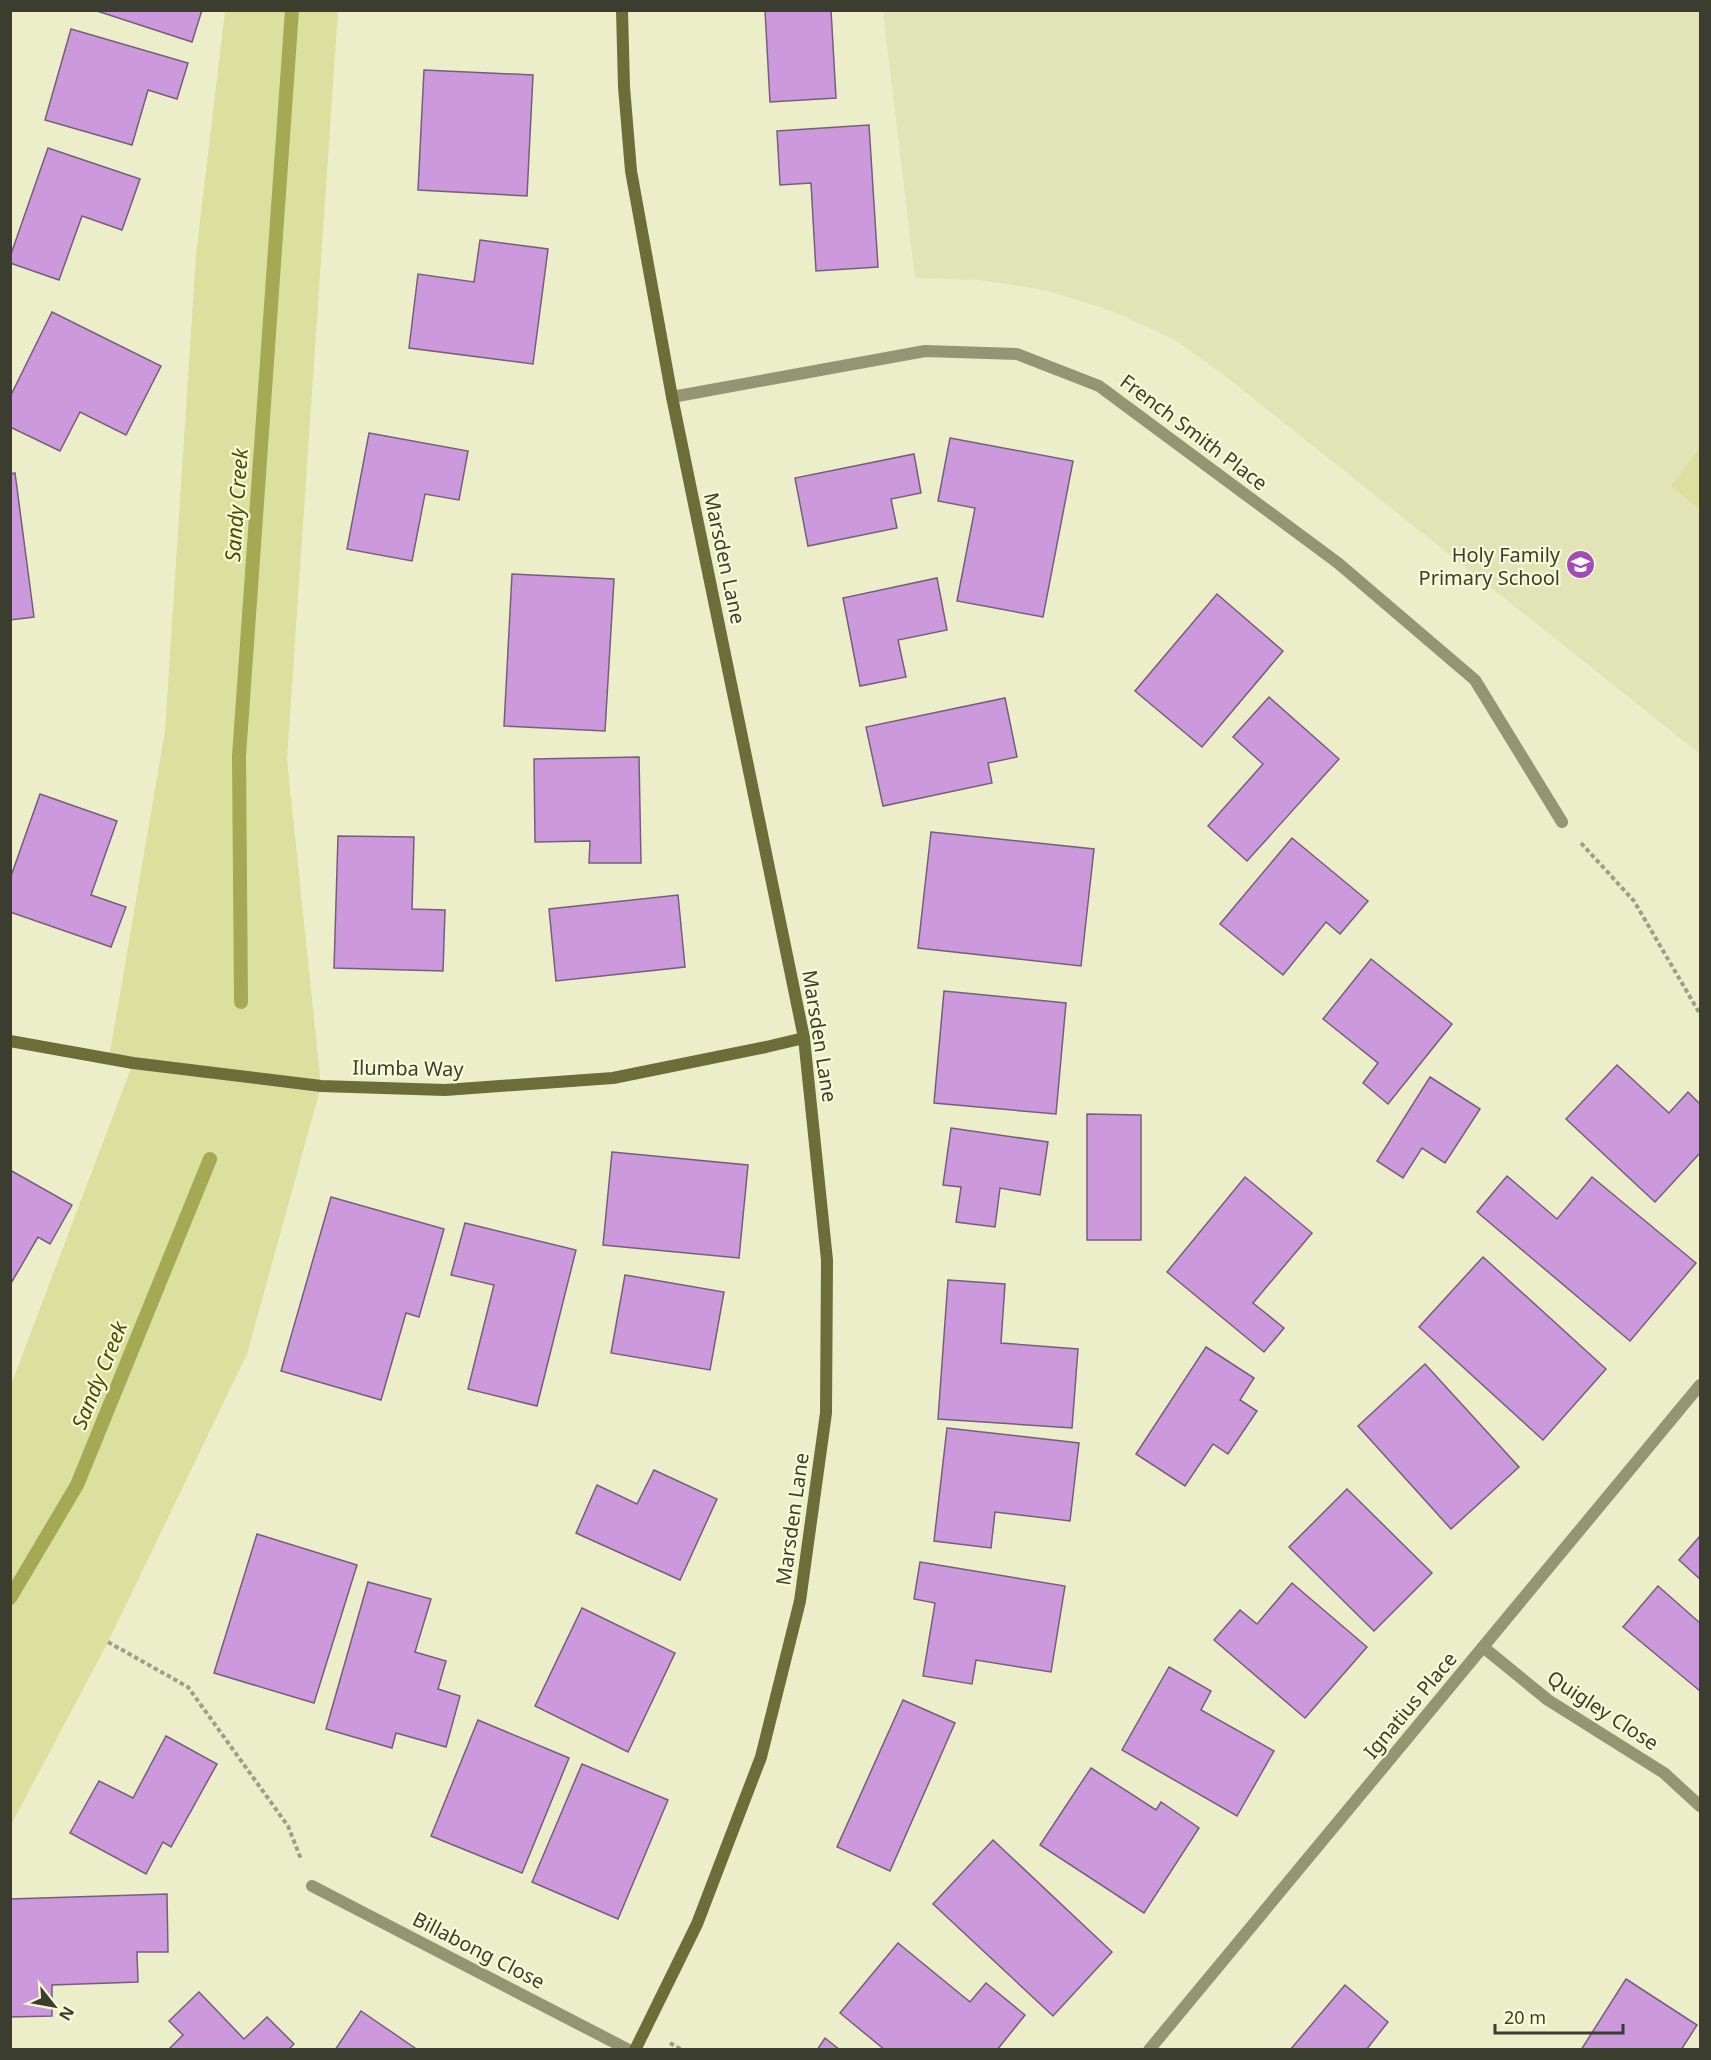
<svg xmlns="http://www.w3.org/2000/svg" width="1711" height="2060" font-family="'Noto Sans',sans-serif">
	<style>
		.built { fill: #e0e4b7 }
		.green { fill: #dce09f }
		.lines { fill: none; stroke-linecap: round; stroke-linejoin: round }
		.stream { stroke: #a5a953; stroke-width: 14 }
		.building { fill: #cd99dd; stroke: #745f7b; stroke-width: 1.5 }
		.path { stroke: #9da084; stroke-width: 4; stroke-dasharray: 4.5 3; stroke-linecap: butt }
		.street { stroke: #949673; stroke-width: 12 }
		.secondary { stroke: #6b6e38; stroke-width: 12 }
		.labels { text-anchor: middle; dominant-baseline: central; stroke-width: 4.5; stroke-linejoin: round; paint-order: stroke }
		.street-label { font-size: 20px; fill: #3b3d2e; stroke: #f8fbd5 }
		.poi-label { font-size: 20px; fill: #3b3d2e; stroke: #f8fbd5; text-anchor: end }
		.water-label { font-size: 21px; font-style: italic; fill: #4a4b06; stroke: #f8fbd5 }
	</style>
	<rect width="100%" height="100%" fill="#ebeec8"/>
	<polygon class="built" points="883,11 1700,11 1700,754 1224,375 1175,340 1112,311 1045,290 980,280 915,278"/>
	<g class="green">
		<polygon points="225,11 338,11 287,759 321,1086 247,1354 108,1642 11,1825 11,1385 133,1063 109,1058 165,731 196,255"/>
		<polygon points="1700,448 1700,510 1671,486"/>
	</g>
	<g class="lines">
		<g class="stream">
			<polyline points="241,1002 239,756 292,10"/>
			<polyline points="10,1598 77,1485 210,1159"/>
		</g>
	</g>
	<g class="building">
		<polygon points="94,10 202,10 192,42"/>
		<polygon points="765,10 831,10 836,98 770,102"/>
		<polygon points="71,29 188,63 177,99 148,90 132,145 45,120"/>
		<polygon points="424,70 533,75 527,196 418,190"/>
		<polygon points="869,125 878,267 816,271 811,183 780,185 777,131"/>
		<polygon points="48,148 140,179 122,230 82,216 59,280 10,263 10,257"/>
		<polygon points="480,240 548,249 533,364 409,348 418,274 474,282"/>
		<polygon points="52,312 161,366 126,435 80,412 60,451 10,427 10,397"/>
		<polygon points="369,433 468,451 459,500 425,494 412,561 347,549"/>
		<polygon points="950,438 1073,461 1043,617 957,601 975,508 938,501"/>
		<polygon points="914,454 921,493 891,499 897,528 808,546 795,478"/>
		<polygon points="15,473 34,617 10,620 10,474"/>
		<polygon points="512,574 614,579 605,731 504,726"/>
		<polygon points="937,578 947,630 898,640 906,677 860,686 843,598"/>
		<polygon points="1217,594 1283,651 1202,747 1135,691"/>
		<polygon points="1269,697 1339,759 1247,861 1208,826 1263,764 1233,737"/>
		<polygon points="1005,698 1017,757 988,763 992,783 883,806 866,727"/>
		<polygon points="639,757 641,863 589,863 590,841 535,842 534,759"/>
		<polygon points="40,794 117,821 91,895 126,907 111,947 10,912 10,879"/>
		<polygon points="931,832 1094,849 1081,966 918,948"/>
		<polygon points="338,836 414,837 412,909 445,910 443,971 334,968"/>
		<polygon points="1292,838 1368,901 1340,934 1326,922 1283,975 1220,924"/>
		<polygon points="678,895 685,967 556,981 549,909"/>
		<polygon points="1371,959 1452,1024 1388,1104 1363,1083 1378,1063 1323,1019"/>
		<polygon points="944,991 1066,1003 1056,1114 934,1103"/>
		<polygon points="1617,1065 1669,1113 1688,1092 1700,1104 1700,1153 1655,1202 1566,1119"/>
		<polygon points="1430,1077 1480,1109 1445,1163 1422,1148 1403,1178 1377,1161"/>
		<polygon points="1087,1114 1141,1115 1141,1240 1087,1240"/>
		<polygon points="951,1128 1048,1142 1040,1195 1000,1188 995,1227 956,1222 961,1187 943,1185"/>
		<polygon points="612,1152 748,1165 739,1258 603,1245"/>
		<polygon points="10,1170 72,1205 50,1244 38,1237 10,1285"/>
		<polygon points="1507,1176 1557,1219 1592,1177 1696,1263 1630,1341 1477,1212"/>
		<polygon points="1245,1177 1312,1233 1253,1303 1284,1328 1264,1352 1167,1272"/>
		<polygon points="331,1197 444,1229 419,1317 406,1313 381,1400 281,1371"/>
		<polygon points="465,1223 576,1250 537,1406 468,1389 494,1285 451,1275"/>
		<polygon points="1483,1257 1606,1369 1543,1440 1419,1327"/>
		<polygon points="625,1275 724,1292 710,1370 611,1353"/>
		<polygon points="948,1280 1005,1284 1001,1343 1078,1349 1072,1428 938,1419"/>
		<polygon points="1206,1347 1254,1378 1240,1400 1257,1411 1228,1454 1213,1444 1185,1486 1136,1454"/>
		<polygon points="1425,1364 1519,1467 1451,1529 1358,1426"/>
		<polygon points="947,1428 1079,1443 1070,1521 995,1512 991,1548 934,1541"/>
		<polygon points="654,1470 717,1499 680,1580 576,1533 597,1485 637,1504"/>
		<polygon points="1347,1489 1432,1573 1374,1631 1289,1547"/>
		<polygon points="257,1534 357,1565 314,1703 214,1673"/>
		<polygon points="1700,1536 1700,1579 1679,1560"/>
		<polygon points="920,1562 1065,1586 1051,1672 976,1660 972,1684 923,1676 935,1603 914,1599"/>
		<polygon points="368,1582 431,1599 415,1652 446,1661 438,1689 460,1696 446,1747 396,1733 392,1748 326,1729"/>
		<polygon points="1292,1583 1367,1647 1305,1718 1214,1640 1240,1610 1257,1624"/>
		<polygon points="1658,1586 1700,1623 1700,1691 1623,1627"/>
		<polygon points="582,1608 675,1653 628,1752 535,1706"/>
		<polygon points="1169,1667 1211,1691 1201,1710 1274,1751 1237,1816 1122,1750"/>
		<polygon points="903,1700 955,1723 890,1871 837,1847"/>
		<polygon points="478,1720 569,1758 522,1873 431,1836"/>
		<polygon points="166,1736 217,1764 171,1847 163,1842 146,1874 70,1833 99,1781 133,1798"/>
		<polygon points="582,1764 668,1800 618,1919 532,1882"/>
		<polygon points="1091,1768 1156,1810 1161,1802 1199,1828 1144,1913 1040,1845"/>
		<polygon points="993,1840 1112,1952 1053,2016 933,1904"/>
		<polygon points="167,1894 168,1952 137,1952 138,1982 52,1985 52,2016 10,2017 10,1899"/>
		<polygon points="898,1943 970,2002 986,1983 1025,2015 997,2050 885,2050 840,2013"/>
		<polygon points="1626,1979 1697,2025 1681,2050 1581,2050"/>
		<polygon points="1345,1985 1388,2022 1366,2050 1290,2050"/>
		<polygon points="199,1992 244,2039 267,2017 294,2044 288,2050 168,2050 183,2035 169,2021"/>
		<polygon points="361,2011 415,2048 413,2050 335,2050"/>
		<polygon points="825,2038 840,2050 817,2050"/>
	</g>
	<g class="lines">
		<g class="path">
			<polyline points="1581,843 1634,901 1700,1014"/>
			<polyline points="108,1642 188,1687 288,1826 301,1859"/>
			<polyline points="670,2043 682,2050"/>
		</g>
		<g class="street">
			<polyline points="672,397 925,351 1017,354 1099,386 1338,563 1475,680 1562,822"/>
			<polyline points="1483,1647 1548,1700 1664,1773 1700,1806"/>
			<polyline points="312,1886 629,2050"/>
			<polyline points="1149,2050 1700,1385"/>
		</g>
		<g class="secondary">
			<polyline points="622,10 624,87 631,171 672,397 804,1038 827,1260 826,1413 800,1601 761,1757 697,1924 635,2050"/>
			<polyline points="10,1041 133,1063 321,1086 445,1090 613,1078 766,1047 804,1038"/>
		</g>
	</g>
	<defs>
		<symbol id="school-disc" viewBox="-11 -11 22 22"><circle r="9.5" fill="#a24cba" stroke="#f8fbd5"/><path d="M0-5L7-2L0 1L-7-2ZM-4 1L0 2.5L4 1V4Q0 6-4 4Z" fill="#fff"/></symbol>
	</defs>
	<g fill-rule="evenodd">
		<use href="#school-disc" x="1564" y="548" width="33" height="33"/>
	</g>
	<g class="labels">
		<g class="street-label">
			<text transform="translate(1194 432) rotate(37)">French Smith Place</text>
			<text transform="translate(725 558) rotate(78)">Marsden Lane</text>
			<text transform="translate(820 1036) rotate(81)">Marsden Lane</text>
			<text transform="translate(408 1068) rotate(1)">Ilumba Way</text>
			<text transform="translate(792 1519) rotate(-82)">Marsden Lane</text>
			<text transform="translate(1410 1705) rotate(-50)">Ignatius Place</text>
			<text transform="translate(1603 1710) rotate(33)">Quigley Close</text>
			<text transform="translate(479 1950) rotate(27)">Billabong Close</text>
		</g>
		<g class="poi-label">
			<text x="1560" y="554">Holy Family<tspan x="1560" dy="23">Primary School</tspan></text>
		</g>
		<g class="water-label">
			<text transform="translate(236 505) rotate(-86)">Sandy Creek</text>
			<text transform="translate(99 1375) rotate(-68)">Sandy Creek</text>
		</g>
	</g>
	<rect width="1711" height="2060" fill="none" stroke="#3b3d2e" stroke-width="24"/>
	<g transform="translate(54 2006) rotate(121)" stroke="#f8fbd5" stroke-width="4.5" paint-order="stroke">
	<path d="M0-4.5L10 22L0 15L-10 22Z" fill="#3b3d2e"/>
	<text y="-9" font-size="16" font-weight="bold" text-anchor="middle" fill="#3b3d2e">N</text>
	</g>
	<path d="M1495 2024v9h128v-9" fill="none" stroke="#3b3d2e" stroke-width="3"/>
	<text x="1504" y="2024" font-size="18" fill="#3b3d2e" stroke="#f8fbd5" stroke-width="4.5" paint-order="stroke">20 m</text>
</svg>
